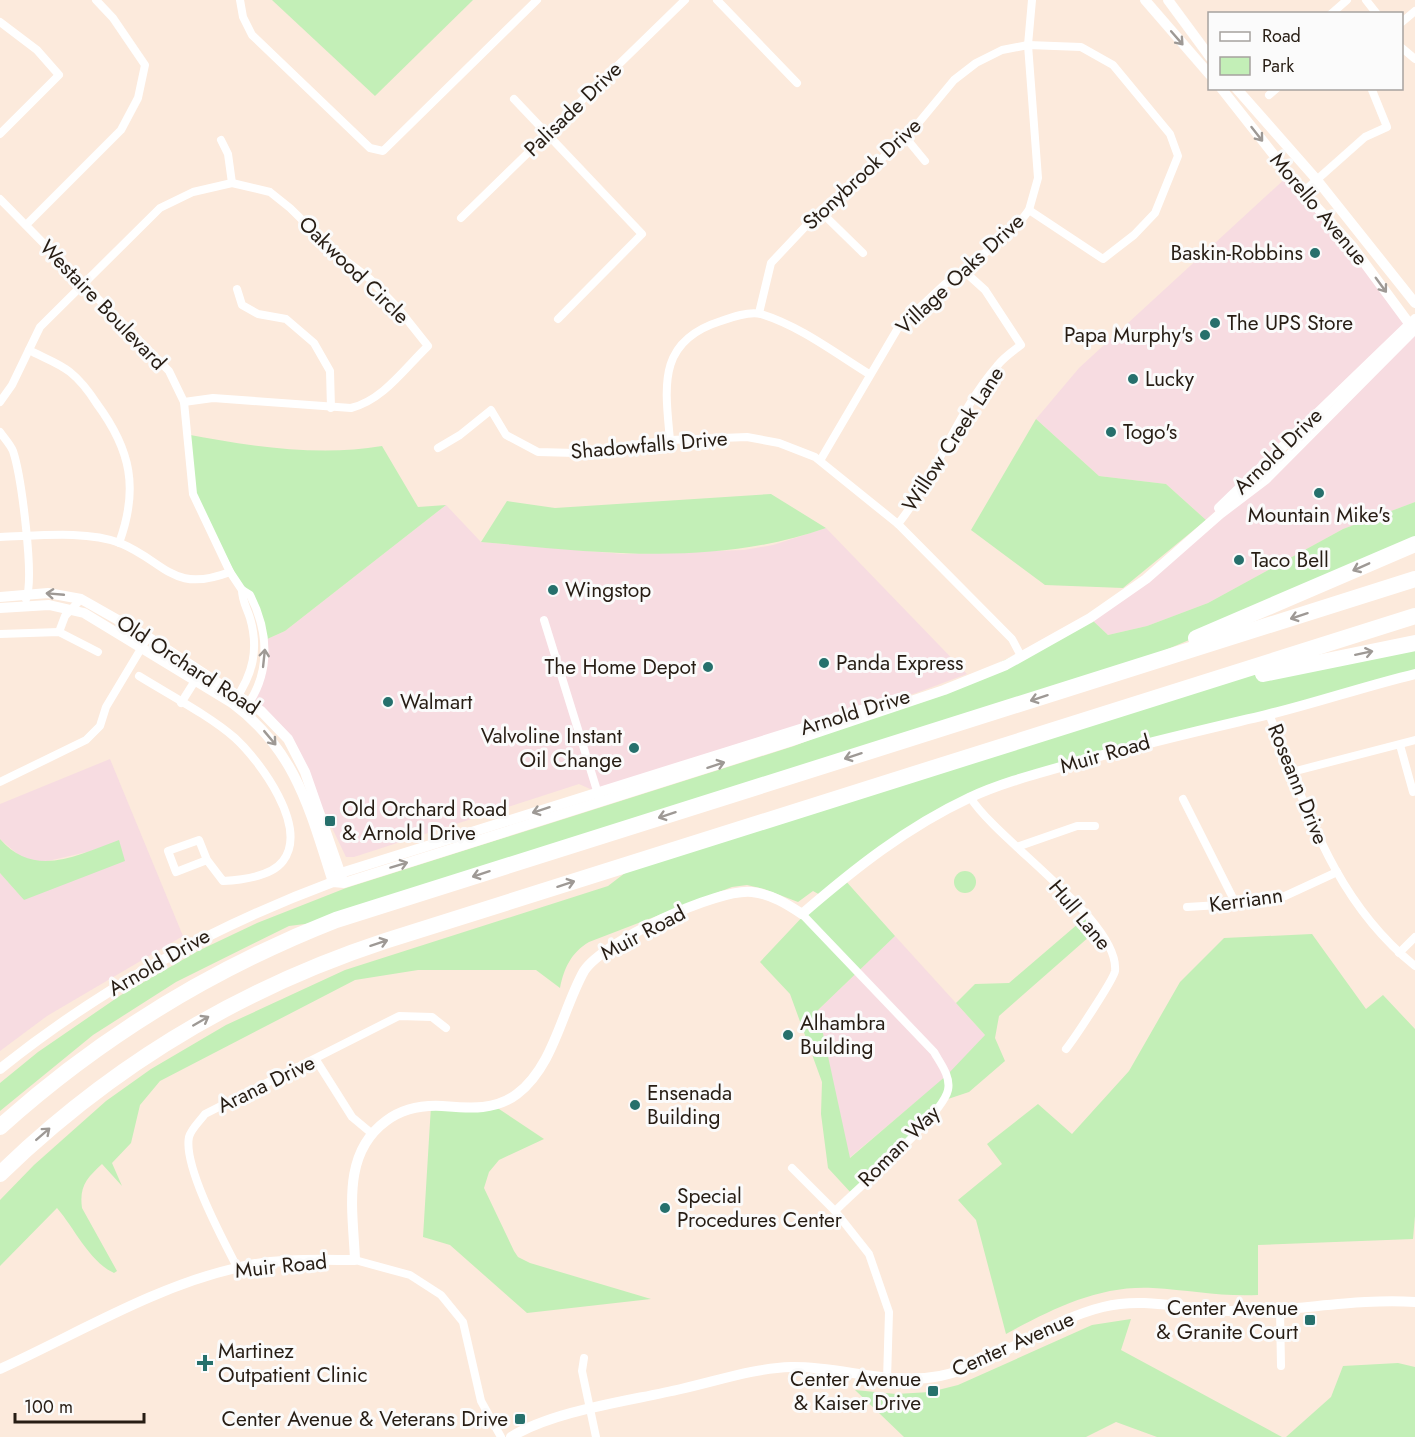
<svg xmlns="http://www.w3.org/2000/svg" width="1415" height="1437" font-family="Jost,sans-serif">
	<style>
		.commercial { fill: #f7dce1 }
		.green { fill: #c3efb7 }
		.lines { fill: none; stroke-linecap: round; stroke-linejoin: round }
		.minor { stroke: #fff; stroke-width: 8 }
		.tertiary { stroke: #fff; stroke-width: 10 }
		.motorway { stroke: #fff; stroke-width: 16 }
		.oneway { stroke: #9e9995 }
		.poi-dot { fill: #26706c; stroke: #fbfbfb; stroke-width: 2 }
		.labels { text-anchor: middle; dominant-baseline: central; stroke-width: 6; stroke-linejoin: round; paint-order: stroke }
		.street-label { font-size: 21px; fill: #271d14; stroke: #fbfbfb }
		.poi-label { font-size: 21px; fill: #271d14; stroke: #fbfbfb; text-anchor: start }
	</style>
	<rect width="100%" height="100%" fill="#fceadc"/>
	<g class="commercial">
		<polygon points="1289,175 1409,323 1292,439 1206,520 1166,484 1099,476 1036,419 1079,368"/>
		<polygon points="1415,332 1415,502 1343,529 1208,603 1147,626 1108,635 1090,618 1252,491"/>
		<polygon points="446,505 481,542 623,554 744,550 773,545 826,528 967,674 916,693 597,792 579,784 354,857 346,857 296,753 250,701 255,693 265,640 285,631"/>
		<polygon points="110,759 183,936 47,1016 0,1051 0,873 24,900 87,852 48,861 33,861 22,858 0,839 0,804"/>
		<polygon points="895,936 985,1035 948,1075 849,1158 818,1010"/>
	</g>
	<g class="green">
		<polygon points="272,0 473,0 375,96"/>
		<polygon points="1036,419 1099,476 1166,484 1206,520 1123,588 1045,585 971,530"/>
		<path d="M 185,434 C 249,446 318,457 382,446 L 418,507 L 446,505 L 285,631 L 265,640 L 261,622 L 193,494 Z"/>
		<path d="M 771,494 L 826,528 C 712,568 598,552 481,542 L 507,501 L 555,508 Z"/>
		<polygon points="1415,502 1415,544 1095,680 336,920 289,926 176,982 93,1035 0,1111 0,1083 38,1052 121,995 198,951 257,923 346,888 794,746 918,698 944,690 1090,618 1108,635 1147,626 1208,603 1343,529"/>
		<path d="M 1415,643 L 1415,674 L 1359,687 L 970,797 L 844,879 L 895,936 L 818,1010 L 850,1158 L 947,1075 L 985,1035 L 956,1003 L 975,984 L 1009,983 L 1086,917 L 1098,929 L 999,1016 L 995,1038 L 1005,1061 L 969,1092 L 945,1100 L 852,1194 L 828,1168 L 821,1114 L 822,1082 L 790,994 L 760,962 L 822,896 L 813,891 L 798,902 L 764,889 L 747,885 L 732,887 L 589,942 C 571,953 564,968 560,988 L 536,970 L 418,970 L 355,980 L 160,1081 L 140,1105 L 131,1143 L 112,1163 L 122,1186 L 102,1164 C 87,1178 79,1186 82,1208 L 117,1271 L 114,1273 C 89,1261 75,1229 57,1208 L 0,1266 L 0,1200 L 34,1165 L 106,1101 L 151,1069 L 226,1025 L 345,970 L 608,886 L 642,860 L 1183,689 Z"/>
		<path d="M 0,839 C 34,879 78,855 119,840 L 125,861 L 24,900 L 0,873 Z"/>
		<circle cx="965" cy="882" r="11"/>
		<path d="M 1312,934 L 1366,1009 L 1383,995 L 1415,1029 L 1415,1216 L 1413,1239 L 1258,1245 L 1258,1295 C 1222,1297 1189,1290 1153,1288 C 1099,1285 1052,1309 1006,1334 L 976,1220 L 958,1200 L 1002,1164 L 987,1144 L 1038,1104 L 1072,1134 L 1129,1071 L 1180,982 L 1224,938 Z"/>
		<polygon points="493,1105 544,1139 499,1160 489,1172 484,1188 514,1251 518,1257 530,1263 651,1299 527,1313 450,1245 423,1237 431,1106"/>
		<polygon points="1131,1319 1121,1350 1282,1437 1157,1437 1116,1422 1086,1437 904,1437 855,1390 896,1394 930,1392 958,1385 1092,1325"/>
		<polygon points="1398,1363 1415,1367 1415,1437 1286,1437 1331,1397 1343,1366"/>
	</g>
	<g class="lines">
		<g class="minor">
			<polyline points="240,0 243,17 252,35 370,148 383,151 537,0"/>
			<polyline points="717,0 797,83"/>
			<polyline points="1366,0 1377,14"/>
			<polyline points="1331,14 1347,0"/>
			<polyline points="0,22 37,50 59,75 0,134"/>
			<polyline points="1402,22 1415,11"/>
			<polyline points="1402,48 1415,59"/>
			<polyline points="1269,95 1277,88"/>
			<polyline points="514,99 642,234 558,319"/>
			<polyline points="906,138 925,161"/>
			<polyline points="221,140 228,154 232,183"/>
			<polyline points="1303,192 1365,137 1387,127 1372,90"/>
			<path d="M 0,199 L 169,371 L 184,402 L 193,494 L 230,572 L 242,590 L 250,595 C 269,632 271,673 246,707"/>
			<polyline points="820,211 863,253"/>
			<polyline points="461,218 685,0"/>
			<polyline points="26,225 121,130 138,98 145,65 113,18 96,0"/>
			<polyline points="237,289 242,305 258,314 286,319 314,343 330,371 331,408"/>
			<polyline points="759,313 771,263 820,211 906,138 954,80 976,63 1002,50 1028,45 1081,47 1113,65 1170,134 1178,156 1155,213 1134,235 1103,259 1029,210"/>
			<path d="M 29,350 C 42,357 59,363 70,372 C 80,380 90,393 97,404 C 131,450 139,489 119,543"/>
			<path d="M 0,402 L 12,385 L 40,327 L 160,208 L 193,192 L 232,183 L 270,192 L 290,208 L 337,254 L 370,279 L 397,307 L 428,346 C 404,369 383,400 351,408 L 213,398 L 184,402"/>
			<path d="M 0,432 C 4,438 10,444 13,451 C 21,475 35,579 26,599"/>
			<path d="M 670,440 C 665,386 657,341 721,321 C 732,317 749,311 761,314 C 800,326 835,353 869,374"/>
			<polyline points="438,448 460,435 491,410 506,435 538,452 576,453 670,440 747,437 779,443 815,457 898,524 1012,639 1021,656"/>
			<polyline points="821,459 898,328 944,285 1013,231 1029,210 1038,178 1028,45 1032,0"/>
			<path d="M 898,524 C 937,475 957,412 997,366 C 1003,358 1013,351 1021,345 L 985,290 L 964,271"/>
			<path d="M 0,537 C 36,536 86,530 120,543 C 166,562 172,594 230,572"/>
			<polyline points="544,620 599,797"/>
			<polyline points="59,632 65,616 81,599"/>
			<polyline points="0,634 59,632 98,652"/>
			<path d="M 139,676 C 168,694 210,716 235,738 C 260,761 309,827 283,861 C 271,877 241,880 223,881 L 207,860 L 199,840 L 168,851 L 176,872 L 207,860"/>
			<path d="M 235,700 C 253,674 259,649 250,618 C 247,608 242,601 242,590"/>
			<polyline points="181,703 198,676"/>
			<path d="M 1269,714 C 1307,808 1333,900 1415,966"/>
			<polyline points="1400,745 1413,792"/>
			<polyline points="1292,772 1415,740"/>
			<polyline points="0,782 86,740 100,726 106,707 148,637"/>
			<path d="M 970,797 C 997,841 1120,921 1115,971 C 1114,979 1074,1039 1066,1049"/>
			<polyline points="1183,799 1236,904"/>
			<polyline points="1017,847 1077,826 1095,826"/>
			<polyline points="1187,907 1236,904 1285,896 1337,872"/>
			<path d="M 802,914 L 934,1052 C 940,1063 951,1076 948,1090 C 943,1115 857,1189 835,1211"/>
			<polyline points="1399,953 1415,937"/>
			<polyline points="316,1060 352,1117 370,1132"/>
			<polyline points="792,1168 835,1211 869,1254 889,1312 887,1380"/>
			<polyline points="355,1260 410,1275 441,1295 463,1322 481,1401 501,1437"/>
			<path d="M 237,1267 C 223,1240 183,1166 189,1137 C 191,1129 200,1121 205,1114 L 399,1016 L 432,1017 L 446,1028"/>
			<polyline points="1280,1309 1281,1366"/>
			<polyline points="584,1358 582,1371 596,1437"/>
		</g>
		<g class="tertiary">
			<polyline points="1145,0 1210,75"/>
			<polyline points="1168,0 1210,57"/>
			<polyline points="1221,88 1303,192 1352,246 1411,326"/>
			<polyline points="1236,88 1317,180 1415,303"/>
			<polyline points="1219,508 1415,319"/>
			<polyline points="0,597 48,593 81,599 148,637 261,711 288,739 305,772 342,878"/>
			<path d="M 0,608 L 49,605 L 84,613 L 232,703 C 296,750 310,811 333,882"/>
			<polyline points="333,882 341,873 896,699"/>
			<path d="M 0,1069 C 101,988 212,927 333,882 L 344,883 L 792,741 L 944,690 L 1006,665 L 1090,618 L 1146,579 L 1220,514 L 1266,479 L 1415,329"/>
			<path d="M 0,1369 C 77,1334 154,1287 236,1268 C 275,1258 316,1260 355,1260 C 353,1211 341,1154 386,1121 C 402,1109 422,1105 442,1106 C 468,1108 495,1111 517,1094 C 554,1066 562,1010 584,971 C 604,941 717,888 752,892 C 771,894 787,904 802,914 C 854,869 907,827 969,798 C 999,784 1032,775 1064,766 C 1131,746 1198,731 1266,715 C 1316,703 1365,686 1415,674"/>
			<path d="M 511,1437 C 555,1410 630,1401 681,1389 C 717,1381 755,1368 791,1367 C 842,1366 887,1386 940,1376 C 998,1364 1045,1321 1103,1307 C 1147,1296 1189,1311 1233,1311 C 1294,1312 1354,1298 1415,1302"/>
		</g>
		<g class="motorway">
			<polyline points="1196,638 1415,544"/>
			<polyline points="1263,674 1415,643"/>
			<path d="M 0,1127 C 100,1037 211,969 336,920 L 1415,579"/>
			<path d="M 0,1174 C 110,1067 239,989 385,941 L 1415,616"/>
		</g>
	</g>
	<defs><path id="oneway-shaft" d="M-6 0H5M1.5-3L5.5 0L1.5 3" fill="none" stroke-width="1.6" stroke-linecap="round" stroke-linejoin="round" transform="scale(1.5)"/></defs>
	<g class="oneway">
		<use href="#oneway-shaft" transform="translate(1177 38) rotate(49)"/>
		<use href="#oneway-shaft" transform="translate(1257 134) rotate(52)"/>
		<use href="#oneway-shaft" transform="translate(1381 285) rotate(54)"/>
		<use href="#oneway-shaft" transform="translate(1361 567) rotate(156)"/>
		<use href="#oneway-shaft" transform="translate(55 594) rotate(-175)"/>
		<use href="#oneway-shaft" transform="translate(1299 616) rotate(162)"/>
		<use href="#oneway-shaft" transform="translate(1364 653) rotate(-12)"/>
		<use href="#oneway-shaft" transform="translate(264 658) rotate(-84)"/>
		<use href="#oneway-shaft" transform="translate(1039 698) rotate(162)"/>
		<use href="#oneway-shaft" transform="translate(270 738) rotate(50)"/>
		<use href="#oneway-shaft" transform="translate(853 756) rotate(162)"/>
		<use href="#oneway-shaft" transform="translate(716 765) rotate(-18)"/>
		<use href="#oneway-shaft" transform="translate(541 810) rotate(162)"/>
		<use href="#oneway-shaft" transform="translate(667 815) rotate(162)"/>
		<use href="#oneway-shaft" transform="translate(399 865) rotate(-17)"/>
		<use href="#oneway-shaft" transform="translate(481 874) rotate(162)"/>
		<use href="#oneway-shaft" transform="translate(566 884) rotate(-18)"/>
		<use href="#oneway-shaft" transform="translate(379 943) rotate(-18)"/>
		<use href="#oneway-shaft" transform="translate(201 1021) rotate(-30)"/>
		<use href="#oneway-shaft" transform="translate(43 1134) rotate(-41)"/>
	</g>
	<g class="poi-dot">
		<circle cx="1315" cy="253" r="6"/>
		<circle cx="1215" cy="323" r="6"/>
		<circle cx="1205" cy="335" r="6"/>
		<circle cx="1133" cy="379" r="6"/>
		<circle cx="1111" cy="432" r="6"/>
		<circle cx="1319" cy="493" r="6"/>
		<circle cx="1239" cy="560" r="6"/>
		<circle cx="553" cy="590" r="6"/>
		<circle cx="824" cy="663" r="6"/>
		<circle cx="708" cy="667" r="6"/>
		<circle cx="388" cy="702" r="6"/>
		<circle cx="634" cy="748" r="6"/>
		<rect x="324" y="815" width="12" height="12" rx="3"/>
		<circle cx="788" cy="1035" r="6"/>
		<circle cx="635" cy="1105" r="6"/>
		<circle cx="665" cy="1208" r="6"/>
		<rect x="1304" y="1314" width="12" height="12" rx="3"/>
		<path d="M202 1354h6v6h6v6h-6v6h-6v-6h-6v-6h6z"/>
		<rect x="927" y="1385" width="12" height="12" rx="3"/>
		<rect x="514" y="1413" width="12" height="12" rx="3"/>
	</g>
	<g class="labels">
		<g class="street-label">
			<text transform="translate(573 109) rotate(-44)">Palisade Drive</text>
			<text transform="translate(862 174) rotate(-43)">Stonybrook Drive</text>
			<text transform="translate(1319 209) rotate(50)">Morello Avenue</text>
			<text transform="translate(354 270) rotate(44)">Oakwood Circle</text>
			<text transform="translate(960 274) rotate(-43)">Village Oaks Drive</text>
			<text transform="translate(103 305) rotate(46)">Westaire Boulevard</text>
			<text transform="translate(953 439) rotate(-57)">Willow Creek Lane</text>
			<text transform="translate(649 445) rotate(-5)">Shadowfalls Drive</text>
			<text transform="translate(1278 451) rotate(-44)">Arnold Drive</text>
			<text transform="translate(188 665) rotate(33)">Old Orchard Road</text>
			<text transform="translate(855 712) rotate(-17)">Arnold Drive</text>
			<text transform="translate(1105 754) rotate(-16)">Muir Road</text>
			<text transform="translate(1298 784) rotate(68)">Roseann Drive</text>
			<text transform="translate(1246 900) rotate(-8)">Kerriann</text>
			<text transform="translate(1080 915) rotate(50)">Hull Lane</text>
			<text transform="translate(643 933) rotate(-28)">Muir Road</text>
			<text transform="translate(159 962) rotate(-30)">Arnold Drive</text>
			<text transform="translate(266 1084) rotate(-26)">Arana Drive</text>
			<text transform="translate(899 1146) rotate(-45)">Roman Way</text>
			<text transform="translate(281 1266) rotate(-6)">Muir Road</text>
			<text transform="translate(1013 1344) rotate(-24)">Center Avenue</text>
		</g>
		<g class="poi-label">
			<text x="1303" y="253" text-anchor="end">Baskin-Robbins</text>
			<text x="1227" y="323">The UPS Store</text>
			<text x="1193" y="335" text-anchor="end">Papa Murphy's</text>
			<text x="1145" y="379">Lucky</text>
			<text x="1123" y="432">Togo's</text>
			<text x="1319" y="515" text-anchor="middle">Mountain Mike's</text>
			<text x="1251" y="560">Taco Bell</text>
			<text x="565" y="590">Wingstop</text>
			<text x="836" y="663">Panda Express</text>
			<text x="696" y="667" text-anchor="end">The Home Depot</text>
			<text x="400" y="702">Walmart</text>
			<text x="622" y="736" text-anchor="end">Valvoline Instant<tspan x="622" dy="24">Oil Change</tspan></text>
			<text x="342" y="809">Old Orchard Road<tspan x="342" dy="24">&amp; Arnold Drive</tspan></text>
			<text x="800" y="1023">Alhambra<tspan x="800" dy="24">Building</tspan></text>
			<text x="647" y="1093">Ensenada<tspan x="647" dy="24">Building</tspan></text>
			<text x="677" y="1196">Special<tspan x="677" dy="24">Procedures Center</tspan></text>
			<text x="1298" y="1308" text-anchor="end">Center Avenue<tspan x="1298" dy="24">&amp; Granite Court</tspan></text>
			<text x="218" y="1351">Martinez<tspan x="218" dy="24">Outpatient Clinic</tspan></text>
			<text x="921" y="1379" text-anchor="end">Center Avenue<tspan x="921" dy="24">&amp; Kaiser Drive</tspan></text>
			<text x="508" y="1419" text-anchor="end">Center Avenue &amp; Veterans Drive</text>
		</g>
	</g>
	<rect x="1208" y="12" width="195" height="78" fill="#fbfbfb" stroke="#a6a29f" stroke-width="1.5"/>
	<rect x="1220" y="32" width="30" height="9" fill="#ffffff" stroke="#a6a29f" stroke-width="1.5"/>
	<text x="1262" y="42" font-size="18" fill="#271d14">Road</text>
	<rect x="1220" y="57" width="30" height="18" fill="#c3efb7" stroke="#a6a29f" stroke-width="1.5"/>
	<text x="1262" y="72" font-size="18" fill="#271d14">Park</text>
	<path d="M15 1413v9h129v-9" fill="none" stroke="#271d14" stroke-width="3"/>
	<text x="24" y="1413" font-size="18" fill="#271d14" stroke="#fbfbfb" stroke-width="4.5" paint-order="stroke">100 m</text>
</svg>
